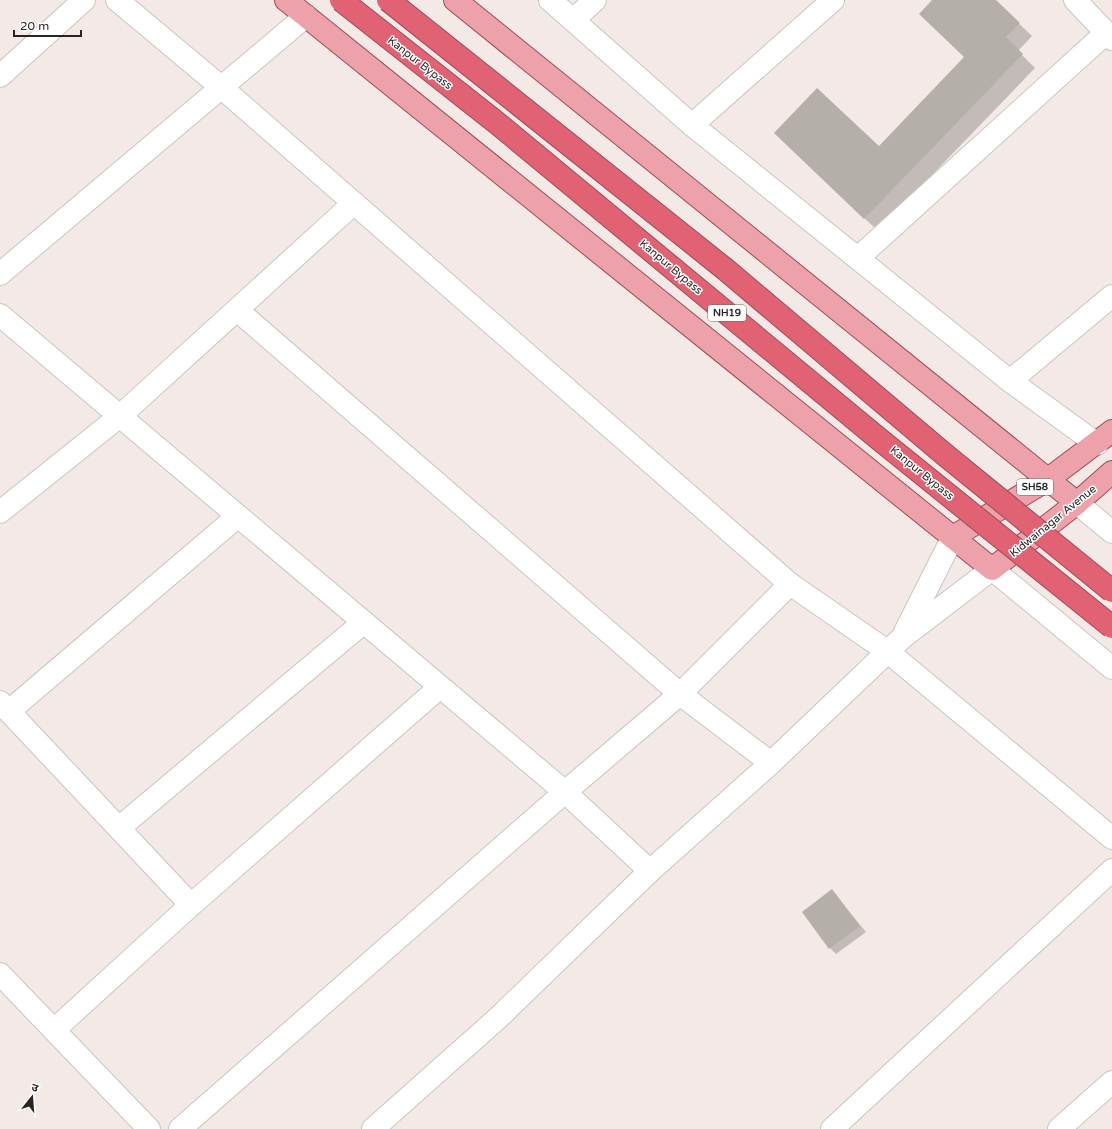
<svg xmlns="http://www.w3.org/2000/svg" width="1112" height="1129" font-family="'Varela Round','Noto Sans Devanagari',sans-serif">
	<style>
		.shadow { fill: #0003 }
		.building { fill: #b5afaa }
		.lines { fill: none; stroke-linecap: round; stroke-linejoin: round }
		.street-casing { stroke: #cbc3c0; stroke-width: 24 }
		.secondary-casing { stroke: #cbc3c0; stroke-width: 24 }
		.primary-casing { stroke: #9f4c57; stroke-width: 24 }
		.street { stroke: #fff; stroke-width: 22 }
		.secondary { stroke: #fff; stroke-width: 22 }
		.primary { stroke: #eca1ab; stroke-width: 22 }
		.highway-bridge-casing { stroke: #9f4c57; stroke-width: 24; stroke-linecap: butt }
		.highway-bridge { stroke: #e06273; stroke-width: 22 }
		.labels { text-anchor: middle; dominant-baseline: central; stroke-width: 3; stroke-linejoin: round; paint-order: stroke }
		.shield { fill: #fff; stroke: #686665; stroke-width: 1 }
		.shield-label { font-size: 10px; font-weight: bold; fill: #272423 }
		.street-label { font-size: 11px; fill: #272423; stroke: #fff }
	</style>
	<rect width="100%" height="100%" fill="#f3eae7"/>
	<g class="shadow">
		<polygon points="933,0 994,0 1032,36 1018,51 1035,68 878,231 788,146 879,148 966,58"/>
		<polygon points="832,891 866,932 836,954 830,948"/>
	</g>
	<g class="building">
		<polygon points="932,0 996,0 1020,23 1006,37 1023,54 864,219 774,133 817,88 879,146 964,57 919,14"/>
		<polygon points="832,889 860,926 829,949 802,912"/>
	</g>
	<g class="lines">
		<defs>
			<g id="street">
				<polyline points="117,0 221,87 790,584 887,651 1112,838"/>
				<polyline points="550,0 692,125 833,0"/>
				<polyline points="1075,0 1112,39"/>
				<polyline points="573,20 595,0"/>
				<polyline points="0,76 84,0"/>
				<polyline points="692,125 1010,381 1097,444"/>
				<polyline points="858,258 1106,33"/>
				<polyline points="0,274 306,16"/>
				<polyline points="237,310 680,694 771,763"/>
				<polyline points="0,315 565,792 650,871"/>
				<polyline points="1010,381 1112,296"/>
				<polyline points="0,512 120,416 354,203"/>
				<polyline points="0,702 191,905"/>
				<polyline points="9,711 238,516"/>
				<polyline points="119,828 364,622"/>
				<polyline points="0,974 149,1129"/>
				<polyline points="54,1030 191,905 440,687"/>
				<polyline points="180,1129 565,792 680,694 790,584"/>
				<polyline points="832,1129 1112,870"/>
				<polyline points="1059,1129 1112,1082"/>
			</g>
			<g id="secondary">
				<polyline points="1077,503 1112,532"/>
				<polyline points="905,632 953,537"/>
				<polyline points="373,1129 498,1018 650,871 771,763 903,637 992,569 1112,668"/>
			</g>
			<g id="primary">
				<polyline points="286,0 992,569 1077,503 1112,472"/>
				<polyline points="455,0 1077,503"/>
				<polyline points="953,537 1047,480 1112,431"/>
			</g>
		</defs>
		<use href="#street" class="street-casing"/>
		<use href="#secondary" class="secondary-casing"/>
		<use href="#primary" class="primary-casing"/>
		<use href="#street" class="street"/>
		<use href="#secondary" class="secondary"/>
		<use href="#primary" class="primary"/>
		<defs>
			<g id="highway-bridge">
				<polyline points="341,0 497,123 879,439 1112,627"/>
				<polyline points="388,0 725,269 944,454 1112,591"/>
			</g>
		</defs>
		<use href="#highway-bridge" class="highway-bridge-casing"/>
		<use href="#highway-bridge" class="highway-bridge"/>
	</g>
	<g class="labels">
		<g class="shield">
			<rect x="708" y="305" width="38" height="16" rx="3"/>
			<rect x="1017" y="479" width="36" height="16" rx="3"/>
		</g>
		<g class="shield-label">
			<text x="727" y="313">NH19</text>
			<text x="1035" y="487">SH58</text>
		</g>
		<g class="street-label">
			<text transform="translate(420 63) rotate(38)">Kanpur Bypass</text>
			<text transform="translate(671 267) rotate(40)">Kanpur Bypass</text>
			<text transform="translate(922 473) rotate(39)">Kanpur Bypass</text>
			<text transform="translate(1053 521) rotate(-39)">Kidwainagar Avenue</text>
		</g>
	</g>
	<g transform="translate(32 1097) rotate(17)" stroke="#ffffff" stroke-width="3" paint-order="stroke">
	<path d="M0-3L7 15L0 10L-7 15Z" fill="#272423"/>
	<text y="-6" font-size="11" font-weight="bold" text-anchor="middle" fill="#272423">उ</text>
	</g>
	<path d="M14 30v6h67v-6" fill="none" stroke="#272423" stroke-width="2"/>
	<text x="20" y="30" font-size="12" fill="#272423" stroke="#ffffff" stroke-width="3" paint-order="stroke">20 m</text>
</svg>
